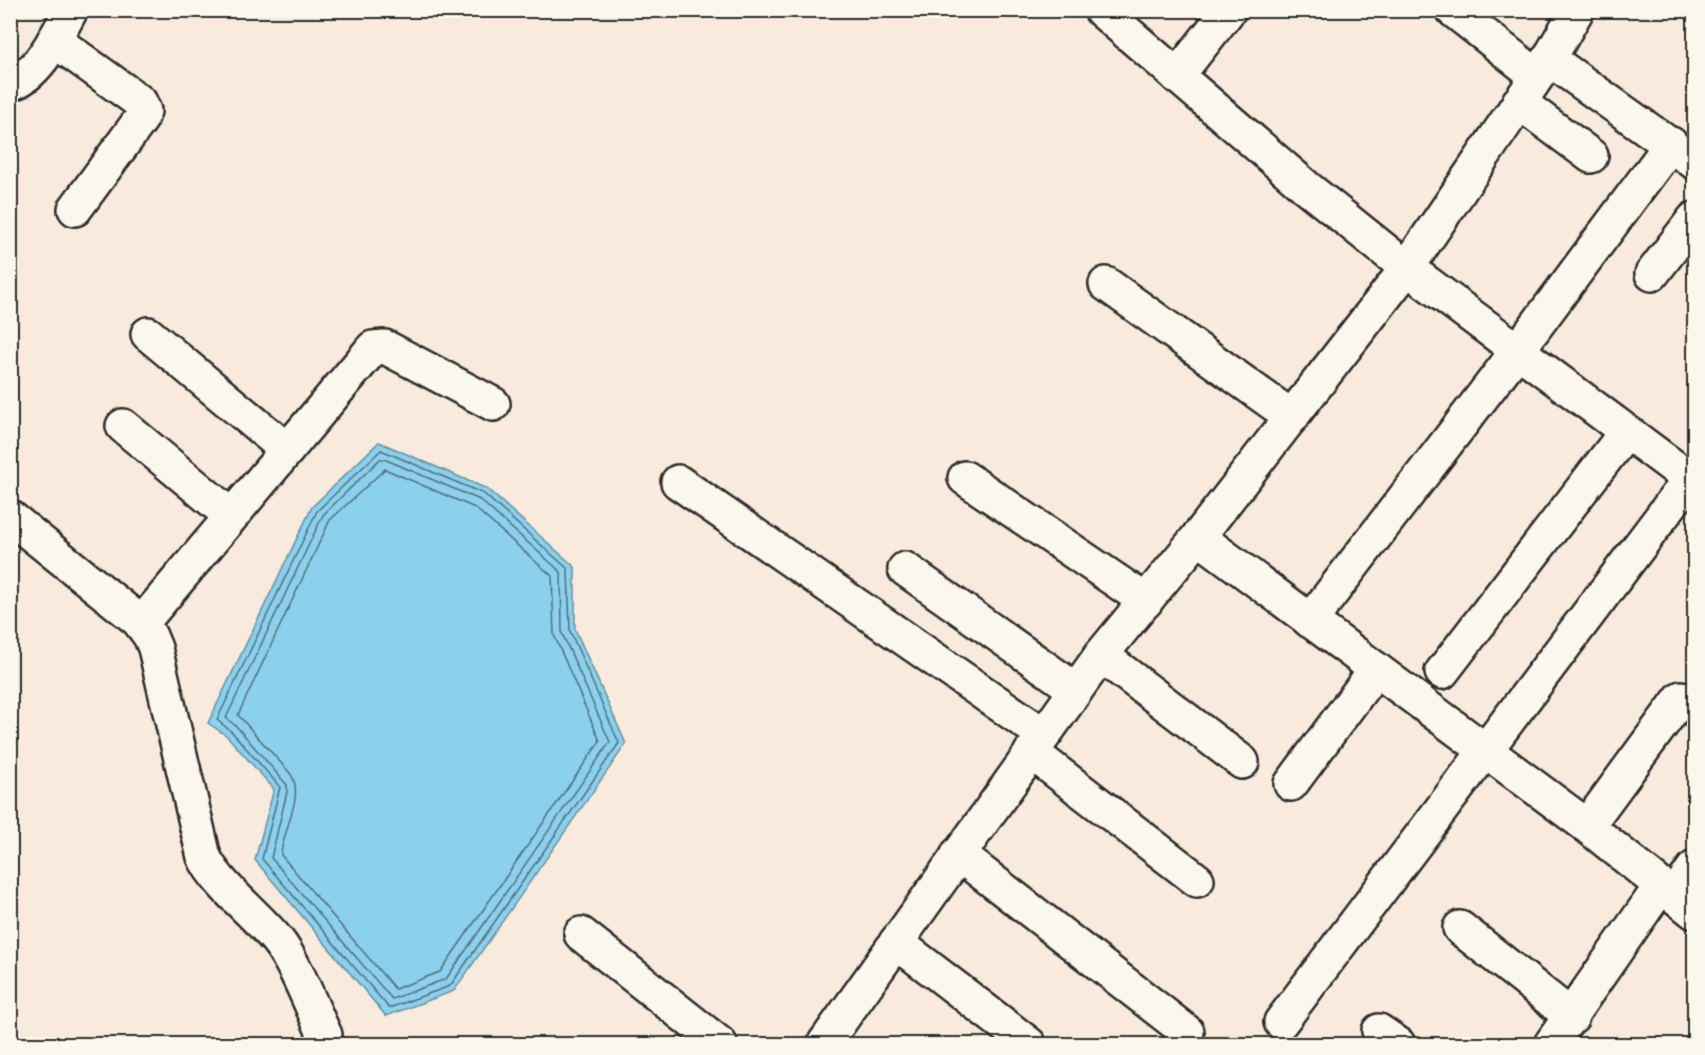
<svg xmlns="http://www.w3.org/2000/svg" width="1705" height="1055" font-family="'Comic Neue',sans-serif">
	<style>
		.water { fill: #8bd1ed; stroke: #658f9f; stroke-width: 1.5 }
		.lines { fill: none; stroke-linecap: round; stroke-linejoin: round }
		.shore { stroke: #516d79; stroke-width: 1.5 }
		.minor-casing { stroke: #2b2b2b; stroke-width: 38 }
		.minor { stroke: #fbf7ec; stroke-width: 33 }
	</style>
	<rect width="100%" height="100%" fill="#f8ebdd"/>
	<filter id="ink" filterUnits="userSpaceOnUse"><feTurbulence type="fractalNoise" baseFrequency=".0167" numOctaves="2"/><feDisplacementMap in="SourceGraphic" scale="12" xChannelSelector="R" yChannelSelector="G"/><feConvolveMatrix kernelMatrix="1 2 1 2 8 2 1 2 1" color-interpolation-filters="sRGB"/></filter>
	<g filter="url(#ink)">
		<polygon class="water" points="379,442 487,489 575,567 575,629 626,744 454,991 386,1016 255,860 274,789 227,736 208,723 312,507"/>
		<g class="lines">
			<g class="shore">
				<polygon points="381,450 484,494 568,569 570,631 619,743 450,986 389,1008 262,859 280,787 232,732 217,720 317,511"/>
				<polygon points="380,459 384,459 480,500 561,572 562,633 610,742 446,979 392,999 271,858 287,792 287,785 237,727 226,718 323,515"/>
				<path d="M 385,469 L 475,508 L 552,576 L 554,635 L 600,741 L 440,972 L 395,989 L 281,855 C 282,831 306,794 290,773 L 238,715 L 330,520 Z"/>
			</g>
			<defs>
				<g id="minor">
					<polyline points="1101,10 1306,187 1407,268 1694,482"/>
					<polyline points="1453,10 1537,76"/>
					<polyline points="54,40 140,102 144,111 141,119 75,209"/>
					<polyline points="1549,59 1694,162"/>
					<polyline points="1177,76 1229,10"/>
					<path d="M 10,84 C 39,75 57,35 71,10"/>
					<polyline points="1519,102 1591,156"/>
					<polyline points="1652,274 1694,219"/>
					<polyline points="1106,284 1292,417"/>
					<polyline points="148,334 287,450"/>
					<polyline points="123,426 231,516"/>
					<polyline points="965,478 1146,601"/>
					<polyline points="678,482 1044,735"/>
					<path d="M 10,517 L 139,621 L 150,636 L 155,648 L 204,857 C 218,886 256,914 277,940 C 295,962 312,1008 325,1035"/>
					<polyline points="1198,537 1587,826 1694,912"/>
					<polyline points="905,569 1076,690"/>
					<polyline points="1310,621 1518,350 1671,144"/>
					<polyline points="141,624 373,348 385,347 493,404"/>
					<polyline points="1101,655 1242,762"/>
					<polyline points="1442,672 1626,432"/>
					<polyline points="1031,752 1197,880"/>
					<polyline points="1291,784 1376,669"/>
					<polyline points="1587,826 1681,698"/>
					<polyline points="958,854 1187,1032"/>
					<polyline points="1674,896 1694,868"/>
					<polyline points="1460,928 1572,1017"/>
					<polyline points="581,934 720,1044"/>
					<polyline points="896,942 1029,1044"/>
					<polyline points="1281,1022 1690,479"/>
					<polyline points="1379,1031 1398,1044"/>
					<polyline points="824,1044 1101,655 1198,537 1407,268 1549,59 1577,10"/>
					<polyline points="1551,1044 1661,886"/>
				</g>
			</defs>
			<use href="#minor" class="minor-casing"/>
			<use href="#minor" class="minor"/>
		</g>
	</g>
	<rect width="1705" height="1055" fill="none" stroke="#fbf7ec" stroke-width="36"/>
	<rect x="18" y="18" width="1669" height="1019" fill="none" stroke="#2b2b2b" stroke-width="2" filter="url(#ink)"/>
</svg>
